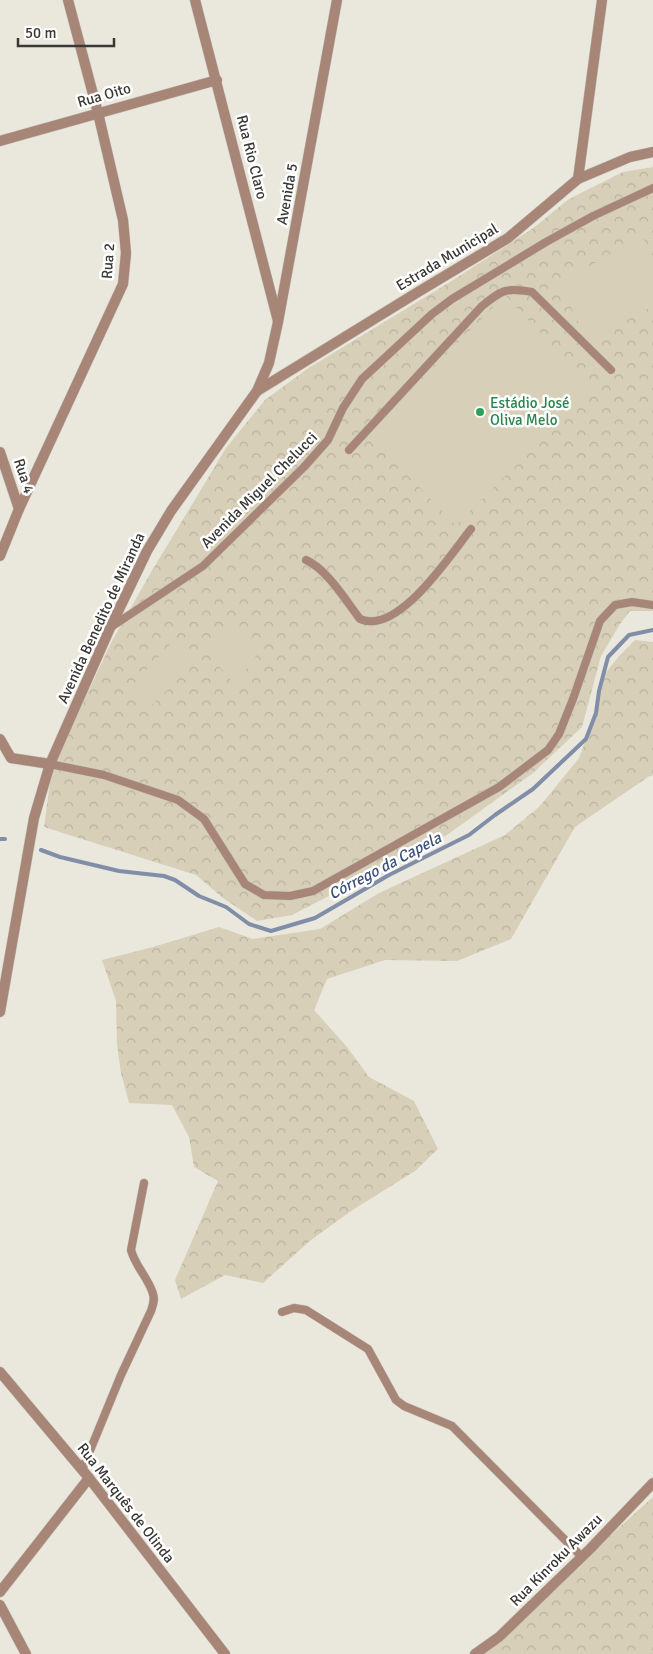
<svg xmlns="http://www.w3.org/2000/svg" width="653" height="1654" font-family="Signika,sans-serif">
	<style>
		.forest { fill: url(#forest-crowns) }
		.pitch { fill: #d7cfb8 }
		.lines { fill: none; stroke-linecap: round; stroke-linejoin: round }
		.stream { stroke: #808ea8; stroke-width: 4 }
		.service-casing { stroke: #c7c4bb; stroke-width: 9 }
		.minor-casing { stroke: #c7c4bb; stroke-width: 11 }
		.tertiary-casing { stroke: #c7c4bb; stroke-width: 11 }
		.service { stroke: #a78677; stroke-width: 8 }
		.minor { stroke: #a78677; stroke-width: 10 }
		.tertiary { stroke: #a78677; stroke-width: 10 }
		.leisure-dot { fill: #2e9e5b; stroke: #fff; stroke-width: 2 }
		.labels { text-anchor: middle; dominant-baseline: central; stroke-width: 5; stroke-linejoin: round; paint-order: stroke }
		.street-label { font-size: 15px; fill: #393834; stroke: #fff }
		.leisure-label { font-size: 15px; fill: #27864d; stroke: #fff; text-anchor: start }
		.water-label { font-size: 16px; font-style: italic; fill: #3c517a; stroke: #fff }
	</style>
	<defs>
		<pattern id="forest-crowns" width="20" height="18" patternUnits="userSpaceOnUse" patternTransform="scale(1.25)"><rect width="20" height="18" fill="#d7cfb8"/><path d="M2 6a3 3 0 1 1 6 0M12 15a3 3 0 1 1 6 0" fill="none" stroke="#b9b29f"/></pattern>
	</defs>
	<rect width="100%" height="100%" fill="#eae7dd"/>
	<g class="forest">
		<polygon points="653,167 653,611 630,611 620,624 601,656 582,727 533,773 447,835 292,915 257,921 223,898 196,875 44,827 52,768 112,641 150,574 226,448 265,400 307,369 450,282 532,229 569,199 623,172"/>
		<polygon points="635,640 653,642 653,775 648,777 575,827 511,939 457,961 385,960 327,979 314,1010 347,1047 369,1077 414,1101 438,1149 415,1171 351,1211 311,1240 263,1283 225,1275 181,1299 175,1280 218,1181 194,1167 189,1137 172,1105 129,1103 121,1073 117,1044 116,1001 102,960 153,947 219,927 253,939 320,929 379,893 505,835 540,806 579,758 596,713 599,691 604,675 620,655"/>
		<polygon points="653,1497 653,1654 479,1654"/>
	</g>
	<g class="pitch">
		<polygon points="642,236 653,257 653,306 588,342 559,283"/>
		<polygon points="505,295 593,389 456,525 368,435"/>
		<polygon points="228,624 258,653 235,685 207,652"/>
		<polygon points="171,643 195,663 146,711 126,692"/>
	</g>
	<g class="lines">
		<g class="stream">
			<polyline points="0,839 5,839"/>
			<polyline points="41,850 60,857 119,871 164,876 175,880 199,896 226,907 249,924 271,931 315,918 389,875 469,835 495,815 533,789 586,739 596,713 599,691 608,657 629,635 653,630"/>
		</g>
		<defs>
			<g id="service">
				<path d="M 349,450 L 482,306 C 502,290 506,287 532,292 L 611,370"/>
				<path d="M 306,560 C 327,569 346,601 360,619 C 398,636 450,555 471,529"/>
				<polyline points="111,627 203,566 304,467 328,440 343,408 362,379 432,314 452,299 546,242 593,216 653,188"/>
				<polyline points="50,764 104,775 178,800 204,819 245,884 264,895 290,896 313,891 499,787 548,750 559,734 573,699 600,621 615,605 632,602 653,605"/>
				<polyline points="282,1312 294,1308 306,1310 368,1349 396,1400 404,1406 452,1426 582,1557"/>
				<path d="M 82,1470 L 121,1375 L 151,1311 C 153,1305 155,1300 153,1294 C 149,1279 135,1266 131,1250 L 144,1183"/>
			</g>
			<g id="minor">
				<polyline points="195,0 278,321"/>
				<polyline points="0,141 217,80"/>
				<polyline points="578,179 602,0"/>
				<polyline points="257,391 418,292 508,238 578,179 630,157 653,152"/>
				<polyline points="0,452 19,509"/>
				<polyline points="0,556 19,509 123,284 126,253 123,220 98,113 68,0"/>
				<polyline points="0,739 11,758 50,764"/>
				<polyline points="0,1372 89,1478 225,1654"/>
				<polyline points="0,1592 89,1478"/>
				<polyline points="0,1605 26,1654"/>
				<polyline points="475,1654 499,1637 590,1549 653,1483"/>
			</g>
			<polyline id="tertiary" points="0,1012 34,818 50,764 110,628 147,551 171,511 257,391 269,363 278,322 337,0"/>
		</defs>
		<use href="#service" class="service-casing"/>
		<use href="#minor" class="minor-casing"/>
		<use href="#tertiary" class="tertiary-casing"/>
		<use href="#service" class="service"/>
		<use href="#minor" class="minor"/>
		<use href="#tertiary" class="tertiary"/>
	</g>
	<circle class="leisure-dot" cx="480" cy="412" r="5"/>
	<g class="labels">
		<g class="street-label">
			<text transform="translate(104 95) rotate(-16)">Rua Oito</text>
			<text transform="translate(252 157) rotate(76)">Rua Rio Claro</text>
			<text transform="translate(287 194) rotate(-80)">Avenida 5</text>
			<text transform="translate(447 257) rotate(-31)">Estrada Municipal</text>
			<text transform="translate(108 261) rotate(-86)">Rua 2</text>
			<text transform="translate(24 476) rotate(72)">Rua 4</text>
			<text transform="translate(259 490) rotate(-45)">Avenida Miguel Chelucci</text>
			<text transform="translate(101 618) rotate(-65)">Avenida Benedito de Miranda</text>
			<text transform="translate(126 1503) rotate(52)">Rua Marquês de Olinda</text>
			<text transform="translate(556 1560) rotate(-45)">Rua Kinroku Awazu</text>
		</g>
		<g class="leisure-label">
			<text x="490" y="403">Estádio José<tspan x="490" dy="17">Oliva Melo</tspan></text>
		</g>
		<g class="water-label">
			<text transform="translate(385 866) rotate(-28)">Córrego da Capela</text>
		</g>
	</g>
	<path d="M18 38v8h96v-8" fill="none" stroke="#393834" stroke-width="2.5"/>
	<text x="25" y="38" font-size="15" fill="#393834" stroke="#ffffff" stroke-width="4" paint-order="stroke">50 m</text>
</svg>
